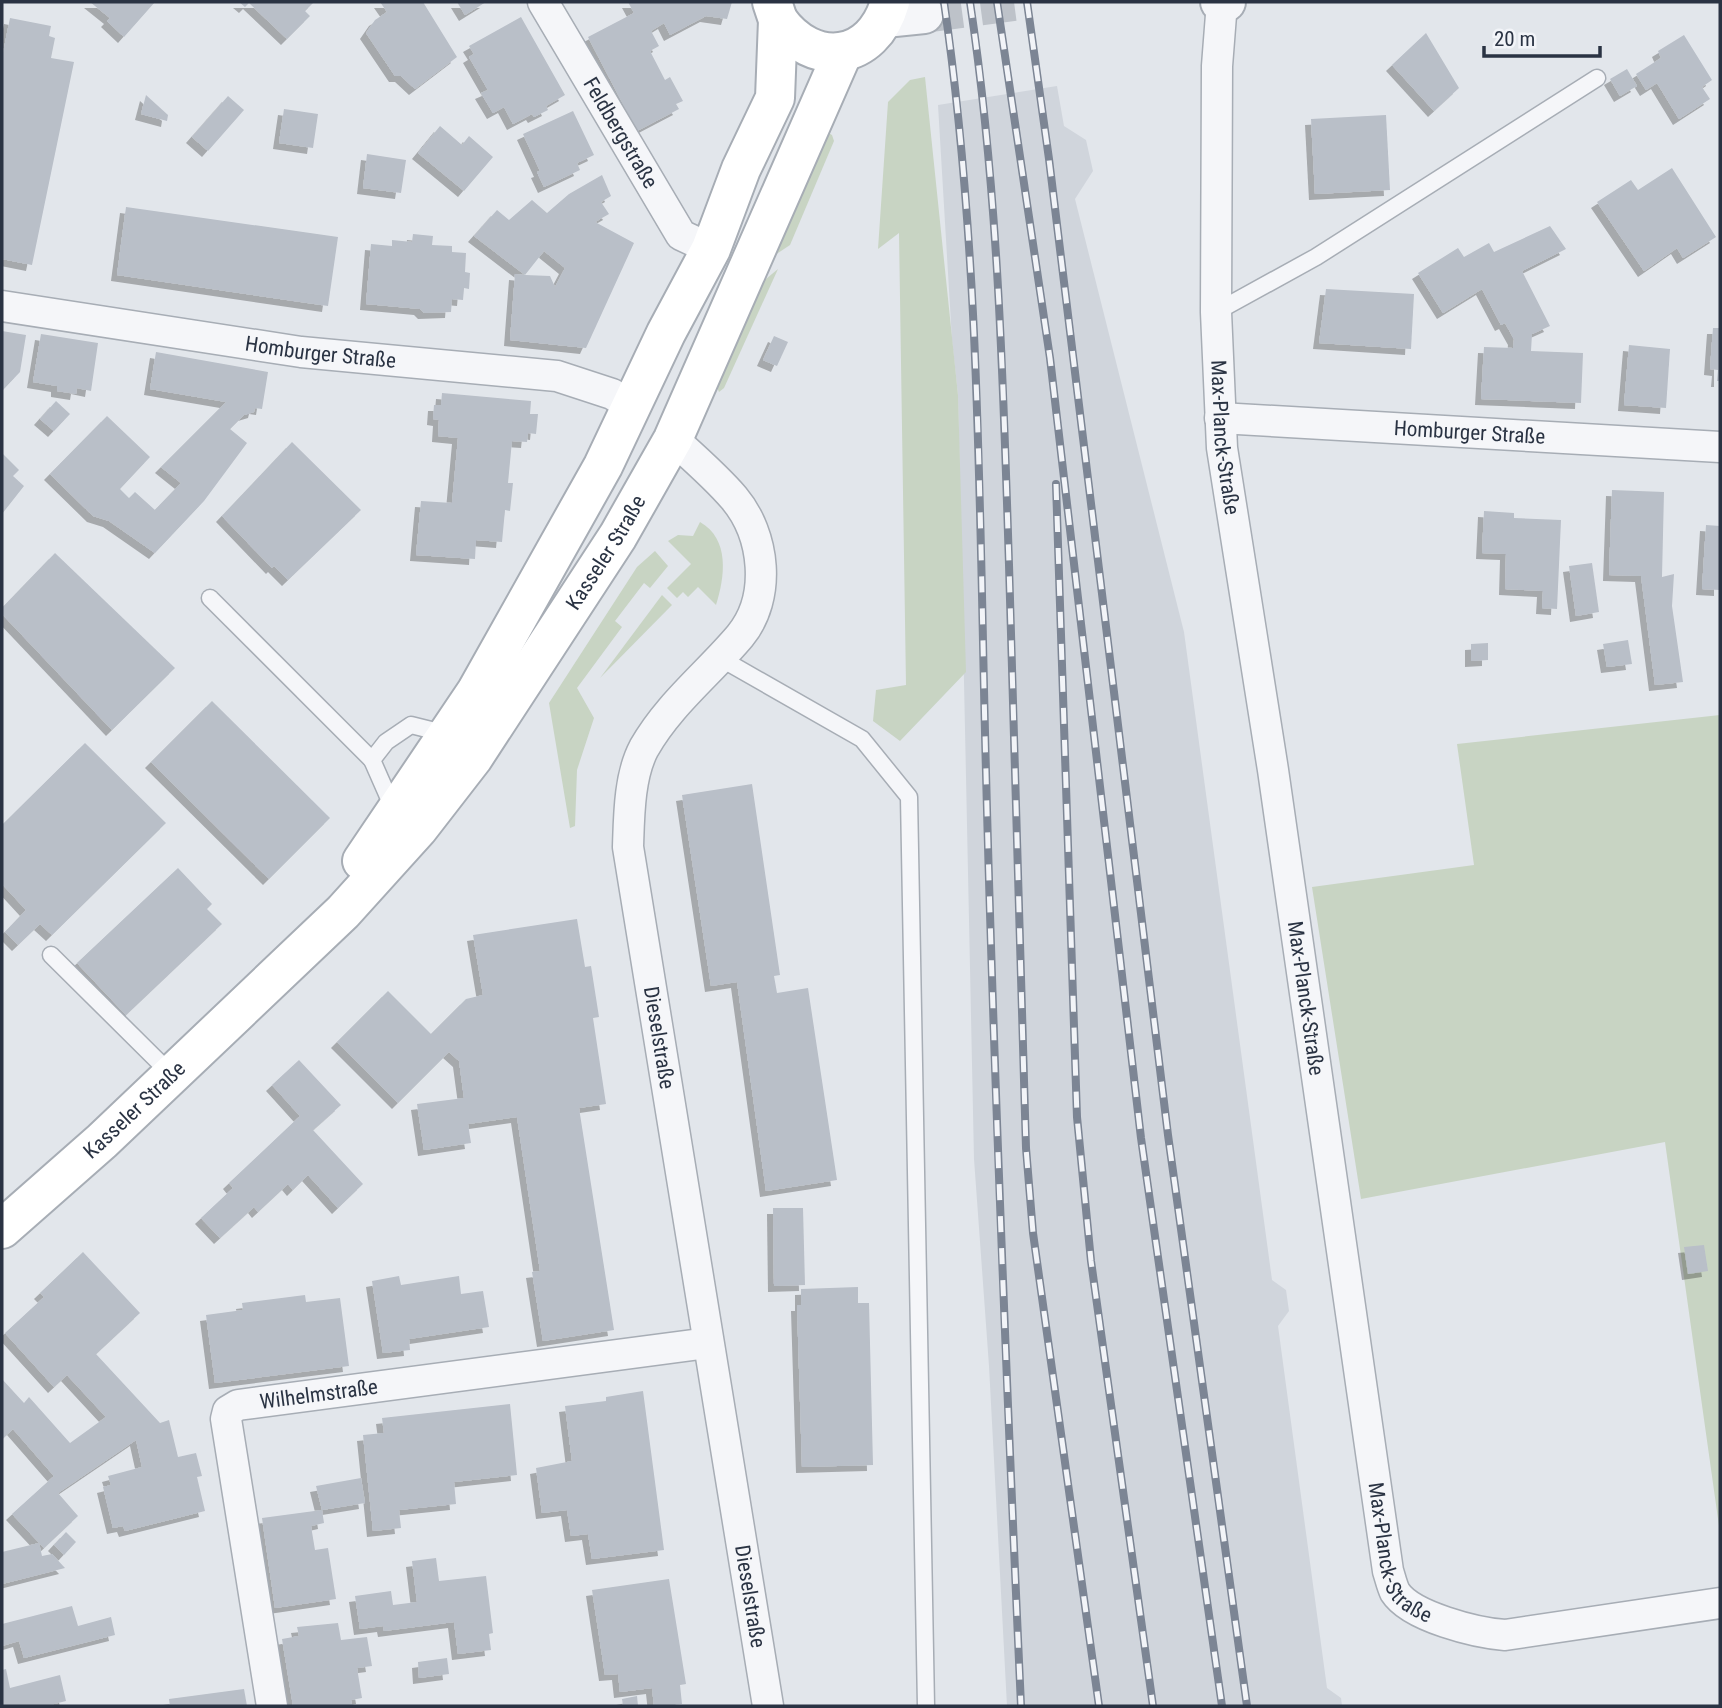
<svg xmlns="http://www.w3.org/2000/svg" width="1722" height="1708" font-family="'Roboto Condensed',sans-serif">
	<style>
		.built { fill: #d0d5dc }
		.green { fill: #c8d4c3 }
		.building { fill: #b9bfc8; fill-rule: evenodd; filter: url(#shadow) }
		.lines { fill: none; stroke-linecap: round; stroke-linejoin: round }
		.tertiary-tunnel { stroke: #bdc2c9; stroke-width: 38; stroke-dasharray: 38 19; stroke-linecap: butt }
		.service-casing { stroke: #a7adb5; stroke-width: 19 }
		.minor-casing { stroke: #a7adb5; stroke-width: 33 }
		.tertiary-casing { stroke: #a7adb5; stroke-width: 42 }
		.secondary-casing { stroke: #a7adb5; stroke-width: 42 }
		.service { stroke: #f5f6f9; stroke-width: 16 }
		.minor { stroke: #f5f6f9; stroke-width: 30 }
		.tertiary { stroke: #f5f6f9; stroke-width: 38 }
		.secondary { stroke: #fff; stroke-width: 38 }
		.rail-casing { stroke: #7c8594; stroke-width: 8 }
		.rail { stroke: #f2f4f8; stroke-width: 5; stroke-dasharray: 16; stroke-linecap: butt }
		.labels { text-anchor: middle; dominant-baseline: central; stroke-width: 5; stroke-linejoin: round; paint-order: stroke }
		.street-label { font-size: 21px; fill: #2a3343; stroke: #f2f4f8 }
	</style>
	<defs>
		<filter id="shadow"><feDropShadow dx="-6" dy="6" stdDeviation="0" flood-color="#0004"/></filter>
	</defs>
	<rect width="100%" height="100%" fill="#e2e6eb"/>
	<polygon class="built" points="1057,86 1064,126 1086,140 1093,171 1075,199 1184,632 1272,1280 1286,1290 1289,1311 1278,1326 1327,1688 1341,1698 1342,1706 1007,1706 989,1366 974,1159 958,395 952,340 938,105"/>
	<g class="green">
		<polygon points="925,77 958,395 966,672 900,741 873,721 876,690 906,685 899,233 878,249 888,102 910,80"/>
		<polygon points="823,130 832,135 834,141 790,245 766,261"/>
		<polygon points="778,269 724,388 719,392 717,387 761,283"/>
		<path d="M 700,522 C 730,539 725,577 716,605 L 698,587 L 688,597 L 683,592 L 677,598 L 667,588 L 691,564 L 668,541 L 678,535 L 693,536 Z"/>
		<polygon points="655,551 668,566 650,588 644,583 615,621 622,627 577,688 594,718 577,770 575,826 570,828 549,703 637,567"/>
		<polygon points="662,595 672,605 600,678"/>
		<polygon points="1720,715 1720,1533 1665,1142 1361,1199 1312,887 1474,865 1457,744"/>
	</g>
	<g class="building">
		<polygon points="90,2 155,2 124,37 107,21 110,18"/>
		<polygon points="239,2 314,2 305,11 310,16 287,39 249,3 245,7"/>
		<polygon points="380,2 423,2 457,57 415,89 401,76 395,76 366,33 375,20 387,12"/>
		<polygon points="457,2 486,2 465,15"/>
		<polygon points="628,2 732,2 727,19 706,16 670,35 664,23 651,31 659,46 650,51 665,80 670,77 683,101 676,104 679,109 637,131 588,37 634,13"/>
		<polygon points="521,17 565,95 546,106 548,110 534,117 532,114 513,124 504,107 493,113 481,93 488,90 469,57 474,54 469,46"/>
		<polygon points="10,18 51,26 49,36 55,38 51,58 74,62 32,265 2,259 2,58"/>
		<polygon points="1426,33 1459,88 1434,111 1392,65"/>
		<polygon points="1684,35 1712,80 1702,87 1710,99 1679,119 1657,83 1646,90 1636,74 1661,58 1658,51"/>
		<polygon points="1627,69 1637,86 1620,96 1610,79"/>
		<polygon points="146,95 168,115 167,121 141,114"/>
		<polygon points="228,96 244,110 208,151 192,137"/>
		<polygon points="284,109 318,114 313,148 279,143"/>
		<polygon points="573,111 594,155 577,163 580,170 544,187 537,172 540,171 523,134"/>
		<polygon points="1386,115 1390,190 1315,194 1311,119"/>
		<polygon points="440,126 462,145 469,136 493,157 464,191 418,153"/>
		<polygon points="367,154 406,160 401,193 363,188"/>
		<polygon points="1672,168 1716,237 1683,258 1677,248 1644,271 1597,202 1631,180 1638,190"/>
		<path d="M 602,175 L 611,196 L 601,202 L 609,214 L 595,222 L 634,243 L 586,348 L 510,340 L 515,274 L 525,275 L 474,236 L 497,210 L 509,220 L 532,200 L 547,213 L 569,194 ZM 544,251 L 565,268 L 555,287 L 550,276 L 525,275 Z"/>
		<polygon points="126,207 338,237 328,306 117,275"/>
		<polygon points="1550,226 1566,249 1522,271 1550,326 1532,334 1531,351 1583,353 1581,403 1481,399 1484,347 1513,348 1514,339 1505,323 1501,325 1482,289 1443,313 1418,273 1458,248 1464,257 1489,243 1494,252"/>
		<polygon points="413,234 433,236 432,245 452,246 452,252 466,253 465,272 470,273 469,289 464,288 463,300 452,299 451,312 424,313 420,309 366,304 371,244 392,246 392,240 412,242"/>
		<polygon points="1326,289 1414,294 1411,349 1319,343"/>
		<polygon points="1713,328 1720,328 1720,381 1717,381 1718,370 1710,369"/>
		<polygon points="2,331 26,335 20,372 2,391"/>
		<polygon points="41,334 98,343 91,391 77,388 76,394 57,391 57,386 33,382"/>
		<polygon points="774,336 788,342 777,366 763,360"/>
		<polygon points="1629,345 1670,349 1666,408 1624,405"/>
		<polygon points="156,352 268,372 262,409 255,408 254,412 244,415 230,429 247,443 204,501 155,553 109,521 93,516 50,474 107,416 150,457 120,489 129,498 135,492 155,510 181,483 161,467 226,402 150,389"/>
		<polygon points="442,393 531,401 530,414 538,414 536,434 528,433 527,442 512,441 508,483 513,483 510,511 505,510 502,542 476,540 475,559 416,555 421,501 452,503 458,438 438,436 439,420 433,419 434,405 441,405"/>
		<polygon points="56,401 70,414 54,431 40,419"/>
		<polygon points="292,442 361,510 288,580 274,566 272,568 222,516"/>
		<polygon points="2,453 19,470 13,476 24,486 2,514"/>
		<polygon points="1612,490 1664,492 1662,577 1674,574 1672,606 1683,682 1655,685 1641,576 1609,575"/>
		<polygon points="1484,511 1514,513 1514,518 1561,520 1557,609 1542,608 1543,591 1505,589 1506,554 1482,553"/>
		<polygon points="1706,525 1720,526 1720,590 1702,589"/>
		<polygon points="55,553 175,668 112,730 2,614 2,608"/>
		<polygon points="1592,563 1599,612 1576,616 1569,566"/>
		<polygon points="1628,640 1632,664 1607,667 1603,644"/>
		<polygon points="1488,643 1488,660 1471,661 1471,644"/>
		<polygon points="212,701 330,818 269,879 151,762"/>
		<polygon points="85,743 166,823 52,935 40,924 18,945 5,932 26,910 2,884 2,825"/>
		<polygon points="752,784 780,975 774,976 777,993 808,988 837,1180 766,1191 737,982 711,986 682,795"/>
		<polygon points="178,868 212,904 207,909 222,924 126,1015 77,963"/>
		<polygon points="577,919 585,967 591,966 599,1017 593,1018 606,1104 579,1108 614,1330 543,1341 532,1272 540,1271 517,1117 468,1124 471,1143 424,1150 417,1104 464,1098 459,1061 449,1052 398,1103 337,1042 388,991 431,1034 466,999 483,995 473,935"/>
		<polygon points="299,1060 341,1105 313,1130 363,1184 338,1208 308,1175 293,1190 288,1184 258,1212 254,1207 220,1238 201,1218 233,1188 229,1183 300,1116 272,1085"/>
		<polygon points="773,1208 803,1208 805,1285 774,1286"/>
		<polygon points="1704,1245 1708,1271 1688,1274 1684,1247"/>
		<polygon points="83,1252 140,1313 96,1354 160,1423 169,1420 178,1457 196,1453 202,1476 197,1477 205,1511 125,1531 123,1526 113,1528 103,1487 111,1485 108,1476 142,1467 136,1440 58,1493 78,1516 44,1548 12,1514 54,1476 13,1429 2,1439 2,1379 24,1403 29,1397 70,1443 106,1417 67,1375 54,1387 5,1333 44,1297 40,1293"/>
		<polygon points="399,1276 401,1285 459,1276 461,1294 483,1291 489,1327 409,1339 410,1350 383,1353 372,1281"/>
		<polygon points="858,1287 858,1303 869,1303 873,1465 802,1467 797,1305 801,1305 801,1289"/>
		<polygon points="305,1295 306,1302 340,1298 349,1366 215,1383 206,1315 243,1310 242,1303"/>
		<polygon points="643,1391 664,1550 592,1559 588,1534 571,1536 567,1510 542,1513 536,1468 572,1461 565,1406 606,1401 606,1397"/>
		<polygon points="510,1404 517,1475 454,1482 456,1504 399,1510 401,1528 373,1531 363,1435 384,1433 382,1418"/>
		<polygon points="361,1478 365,1503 322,1510 316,1486"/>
		<polygon points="322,1510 324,1523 311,1526 315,1550 328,1548 336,1599 275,1608 262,1518"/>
		<polygon points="66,1532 76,1542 64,1555 54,1545"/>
		<polygon points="39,1543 42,1556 52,1554 65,1568 2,1584 2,1552"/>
		<polygon points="436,1558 439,1581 486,1576 493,1633 489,1634 491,1650 458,1654 454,1622 384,1631 383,1626 360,1629 355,1596 391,1591 393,1605 417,1602 412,1561"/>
		<polygon points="669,1579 686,1684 680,1685 682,1704 654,1706 652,1688 620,1692 618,1674 605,1675 592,1590"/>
		<polygon points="72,1606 78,1626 111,1617 115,1635 24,1658 19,1641 2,1646 2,1624"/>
		<polygon points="338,1623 341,1640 367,1637 372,1666 357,1668 362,1698 351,1700 352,1706 293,1706 282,1639 299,1636 297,1627"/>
		<polygon points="447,1658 449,1674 419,1678 418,1662"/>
		<polygon points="6,1669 10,1688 60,1675 66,1701 46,1706 2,1706 2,1670"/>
		<polygon points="244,1689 247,1706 170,1706 169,1699"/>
		<polygon points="637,1696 638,1706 623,1706 622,1699"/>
	</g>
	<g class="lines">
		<polyline class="tertiary-tunnel" points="924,14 1014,2"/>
		<defs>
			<g id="service">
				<polyline points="1216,312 1316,257 1597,78"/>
				<polyline points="210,598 372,760"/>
				<polyline points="720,658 862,739 909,797 926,1706"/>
				<polyline points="394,810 372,760 386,742 411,725 447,734"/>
				<polyline points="51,955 171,1074"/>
			</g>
			<g id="minor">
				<path id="s1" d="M 543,2 L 681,235 L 711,249"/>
				<path id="s2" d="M 1222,2 L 1217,66 L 1216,312 L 1222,448 L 1273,770 L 1388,1571 C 1390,1577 1392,1586 1395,1592 C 1411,1617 1477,1633 1505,1635 L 1720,1603"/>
				<path id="s3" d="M 2,306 L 301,352 L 557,376 L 612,394 L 634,407"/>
				<path id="s4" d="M 1220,418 L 1720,447"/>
				<path id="s5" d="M 673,439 C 694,458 716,477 734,498 C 765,535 772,597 740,636 C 708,674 669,704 644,748 C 629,776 629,817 628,847 L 768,1706"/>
				<path id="s6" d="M 272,1706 L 226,1419 L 228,1411 L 238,1405 L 708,1343"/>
			</g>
			<g id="tertiary">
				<polyline points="1220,2 1226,2"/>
				<polyline points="885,18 924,14"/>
			</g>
			<g id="secondary">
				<path d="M 778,20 C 813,69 873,62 890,2"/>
				<polyline points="362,861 476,692 603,466 666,333 711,249 741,169 775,98 778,20 772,2"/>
				<path id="s7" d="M 2,1229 L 102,1141 L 343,912 L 418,829 L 473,758 L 618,536 L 673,439 L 843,52"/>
			</g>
		</defs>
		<use href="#service" class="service-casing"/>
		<use href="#minor" class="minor-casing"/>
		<use href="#tertiary" class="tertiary-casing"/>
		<use href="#secondary" class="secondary-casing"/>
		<use href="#service" class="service"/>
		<use href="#minor" class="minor"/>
		<use href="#tertiary" class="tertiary"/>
		<use href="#secondary" class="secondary"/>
		<defs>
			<g id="rail">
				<path d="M 944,2 C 981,257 979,515 986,772 C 994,1084 1007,1395 1021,1706"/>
				<path d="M 970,2 C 998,189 1003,377 1009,565 C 1015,760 1020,954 1026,1148 L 1033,1233 L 1099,1706"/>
				<polyline points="997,2 1050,358 1141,1138 1222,1706"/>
				<polyline points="1027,2 1049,159 1168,1135 1247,1706"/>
				<polyline points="1056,484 1077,1117 1091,1261 1153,1706"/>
			</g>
		</defs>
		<use href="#rail" class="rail-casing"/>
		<use href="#rail" class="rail"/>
	</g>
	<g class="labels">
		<g class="street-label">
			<text stroke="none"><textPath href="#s1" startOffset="152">Feldbergstraße</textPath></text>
			<text stroke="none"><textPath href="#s3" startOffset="322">Homburger Straße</textPath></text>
			<text stroke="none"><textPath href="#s4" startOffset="250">Homburger Straße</textPath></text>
			<text stroke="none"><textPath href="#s2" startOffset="436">Max-Planck-Straße</textPath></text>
			<text stroke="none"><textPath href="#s7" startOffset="912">Kasseler Straße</textPath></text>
			<text stroke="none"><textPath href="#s2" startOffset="1003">Max-Planck-Straße</textPath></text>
			<text stroke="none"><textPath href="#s5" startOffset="676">Dieselstraße</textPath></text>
			<text stroke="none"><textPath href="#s7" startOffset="178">Kasseler Straße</textPath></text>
			<text stroke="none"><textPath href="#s6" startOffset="392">Wilhelmstraße</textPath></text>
			<text stroke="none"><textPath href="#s2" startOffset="1570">Max-Planck-Straße</textPath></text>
			<text stroke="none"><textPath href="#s5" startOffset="1242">Dieselstraße</textPath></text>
		</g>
	</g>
	<rect width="1722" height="1708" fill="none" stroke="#2a3343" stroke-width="7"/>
	<path d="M1484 46v10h116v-10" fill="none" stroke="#2a3343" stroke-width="3.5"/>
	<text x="1494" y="46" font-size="21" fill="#2a3343" stroke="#f2f4f8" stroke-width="5" paint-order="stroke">20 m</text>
</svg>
